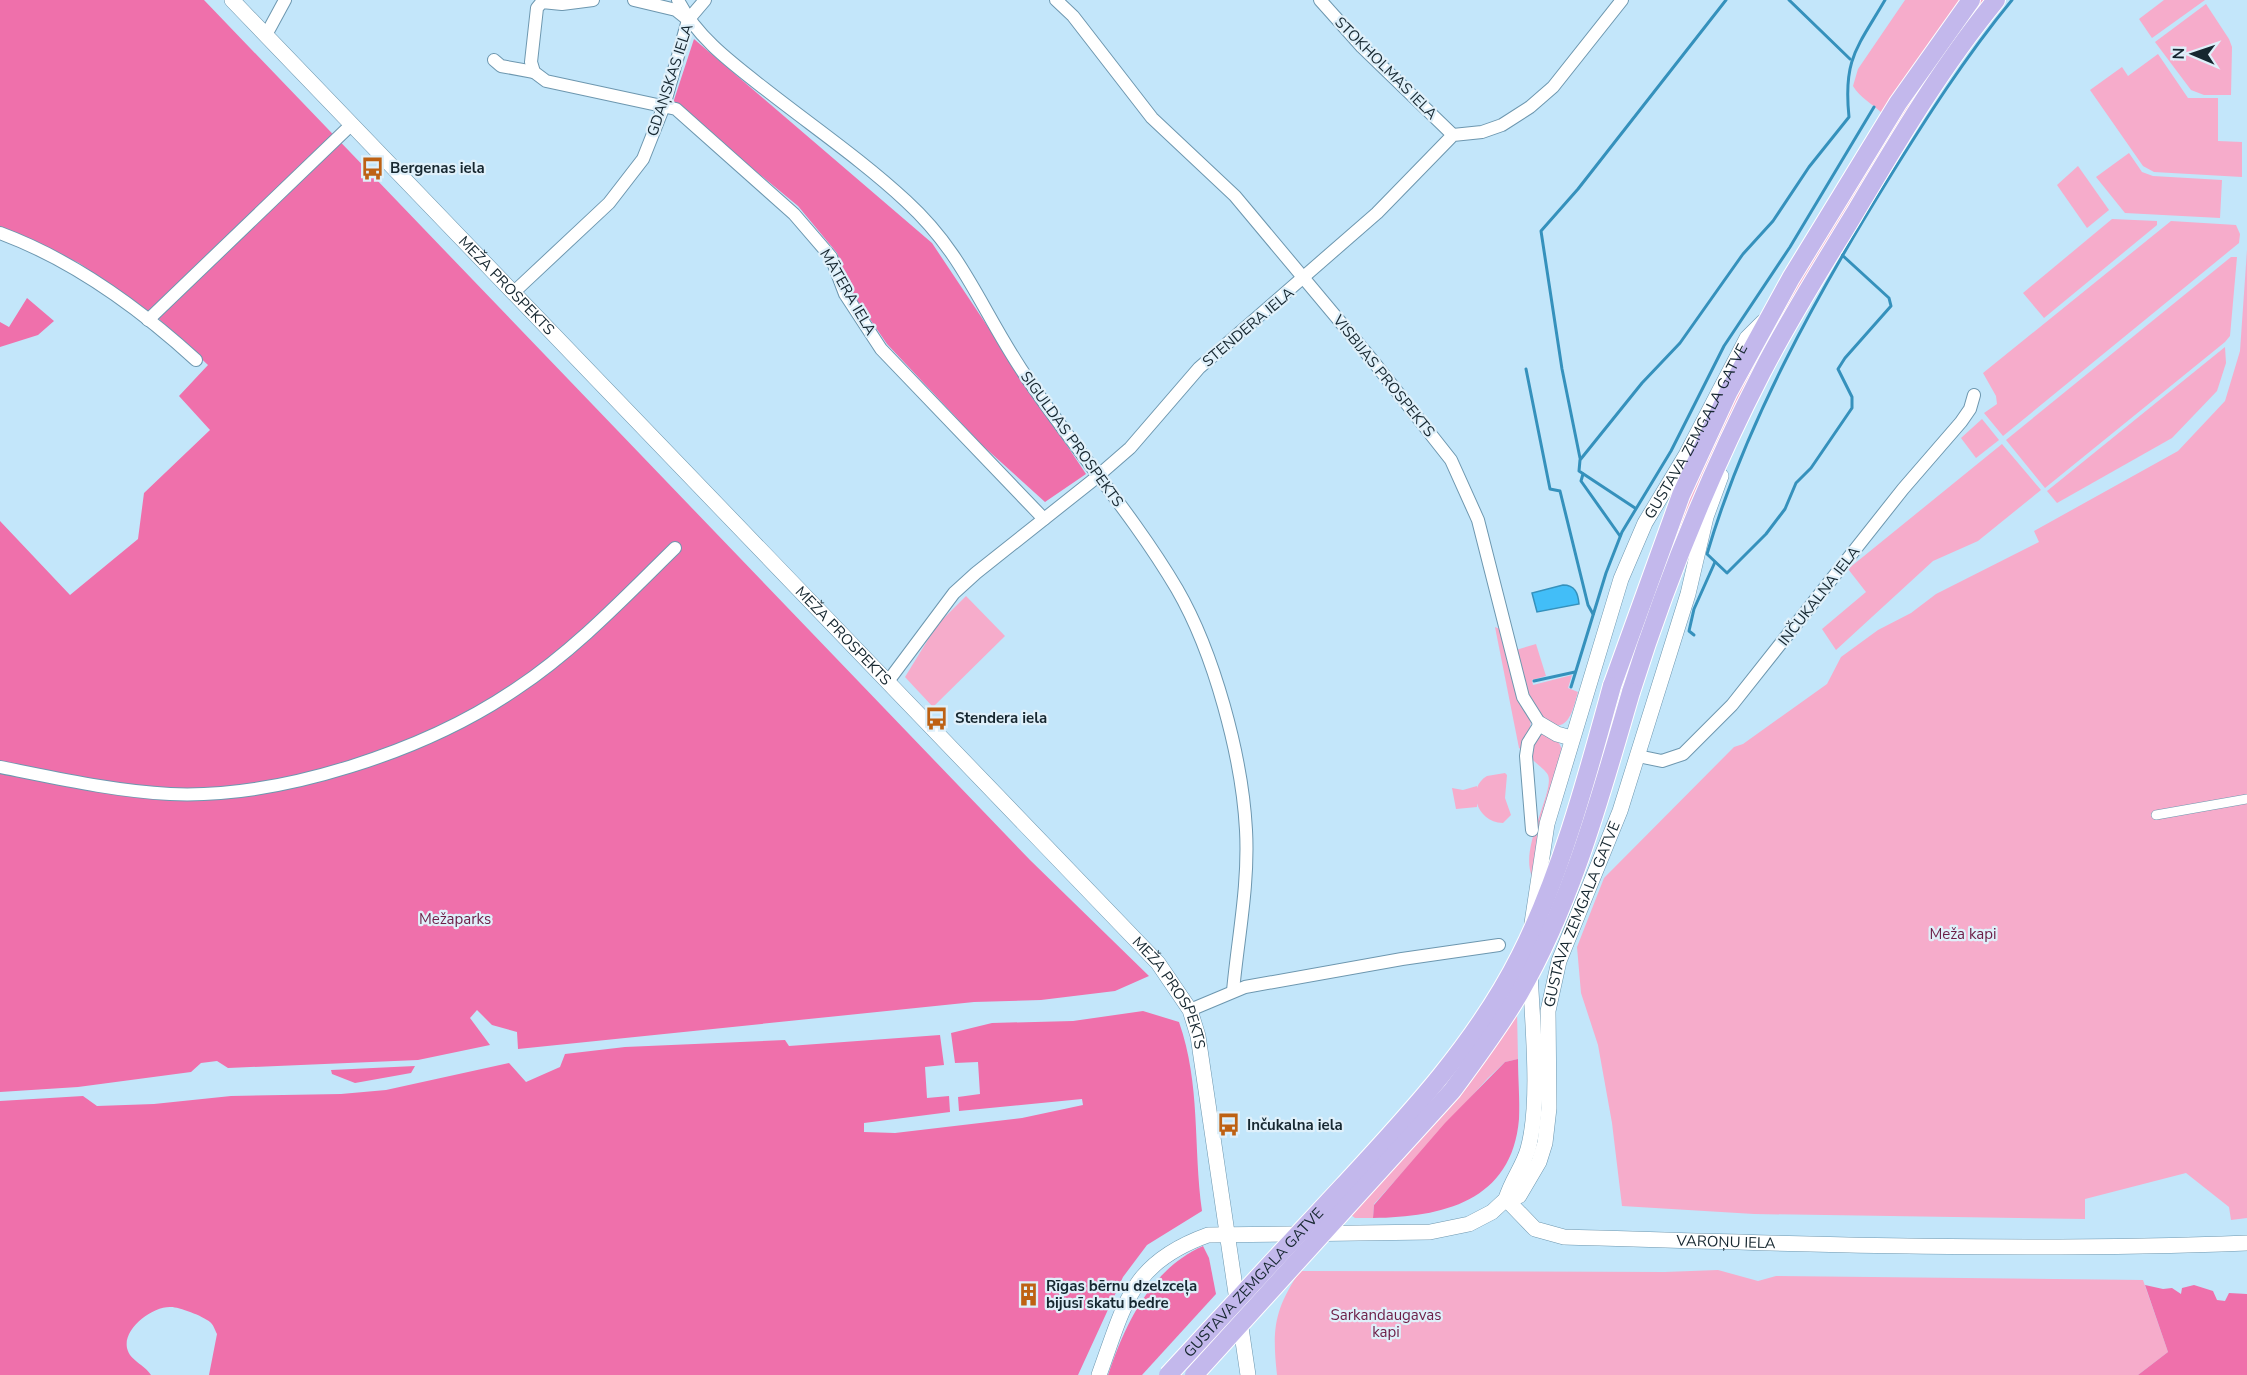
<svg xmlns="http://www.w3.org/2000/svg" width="2247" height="1375" font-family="'Nunito Sans',sans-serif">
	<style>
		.green { fill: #f6accb }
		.forest { fill: #ef70ab }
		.water { fill: #42bef8; stroke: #3591bc; stroke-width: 1.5 }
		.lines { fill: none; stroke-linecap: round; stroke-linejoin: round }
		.stream { stroke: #3591bc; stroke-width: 3 }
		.pedestrian-casing { stroke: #6d97af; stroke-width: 10 }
		.minor-casing { stroke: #6d97af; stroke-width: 14 }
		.tertiary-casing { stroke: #6d97af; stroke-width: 16 }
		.primary-casing { stroke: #fff; stroke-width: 20 }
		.pedestrian { stroke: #fff; stroke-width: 9 }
		.minor { stroke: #fff; stroke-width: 12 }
		.tertiary { stroke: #fff; stroke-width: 15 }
		.primary { stroke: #c3b8ec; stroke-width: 18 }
		.primary-bridge-casing { stroke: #fff; stroke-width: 20; stroke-linecap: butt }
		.primary-bridge { stroke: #c3b8ec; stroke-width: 18 }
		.labels { text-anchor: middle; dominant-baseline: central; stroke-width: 4.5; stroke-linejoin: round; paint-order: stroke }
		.street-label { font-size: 15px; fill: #162730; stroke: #dff0fa }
		.poi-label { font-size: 15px; font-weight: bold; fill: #162730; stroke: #dff0fa; text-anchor: start }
		.park-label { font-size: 15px; fill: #6c1d46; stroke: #dff0fa }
	</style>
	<rect width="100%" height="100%" fill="#c3e6fa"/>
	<g class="green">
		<path d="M 1905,0 L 1962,0 L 1930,41 L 1883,114 C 1873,104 1860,98 1853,86 L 1858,69 Z"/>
		<polygon points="1978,0 1987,0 1826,245 1627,680 1623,678 1659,567 1735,393 1863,171"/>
		<polygon points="2164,0 2205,0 2152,38 2139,19"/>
		<polygon points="2206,4 2229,39 2232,47 2231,95 2204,95 2191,90 2155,42"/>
		<polygon points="2158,54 2188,98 2218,98 2218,141 2242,142 2242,177 2154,172 2143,166 2090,90 2122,67 2128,76"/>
		<polygon points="2129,153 2142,172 2153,176 2222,180 2220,218 2125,213 2096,177"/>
		<polygon points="2078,166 2109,210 2087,228 2057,185"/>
		<polygon points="2112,219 2157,221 2157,225 2044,318 2023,293"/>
		<polygon points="2171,221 2236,225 2240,234 2239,243 2003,436 1984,413 1997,404 1996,396 1983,373"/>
		<polygon points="2247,250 2247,1218 2231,1220 2229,1207 2186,1173 2085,1199 2085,1219 1754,1214 1622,1206 1612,1123 1598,1045 1581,993 1577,947 1604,878 1734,747 1743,744 1827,684 1841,657 1878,630 1911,613 1936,594 2039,542 2034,531 2178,451 2225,401 2240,351"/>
		<polygon points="2231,257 2237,257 2230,336 2225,342 2045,488 2006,440"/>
		<polygon points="2225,347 2226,363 2217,391 2172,438 2057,503 2047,491"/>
		<polygon points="1982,419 1999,440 1976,458 1961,438"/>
		<polygon points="2002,444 2041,490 1978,541 1933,561 1836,650 1822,629 1866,592 1848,569"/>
		<polygon points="966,596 1005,636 933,707 905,677 937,625"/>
		<polygon points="1495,627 1500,629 1531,719 1530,729 1522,750 1519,748"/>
		<path d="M 1536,644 L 1546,676 L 1532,680 L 1533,685 L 1572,675 L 1568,688 L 1578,692 C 1574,705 1569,735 1549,722 C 1541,717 1537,713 1533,705 C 1525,688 1521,669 1516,650 Z"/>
		<path d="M 1542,734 L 1557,739 L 1562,749 L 1532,876 C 1519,848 1555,791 1548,775 C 1545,769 1536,764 1531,758 L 1531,744 Z"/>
		<path d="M 1505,773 L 1507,775 L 1505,798 L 1511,815 L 1503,823 C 1475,822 1467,787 1487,776 Z"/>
		<polygon points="1477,786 1477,807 1456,809 1452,788 1463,790"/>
		<polygon points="1517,1011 1518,1059 1505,1062 1488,1078 1374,1204 1373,1218 1355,1218 1351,1215 1468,1086"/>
		<path d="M 1718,1270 L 1758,1281 L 1776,1276 L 2143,1280 L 2168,1352 L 2138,1375 L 1277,1375 C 1272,1329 1274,1310 1300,1271 L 1665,1272 Z"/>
	</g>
	<g class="forest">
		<polygon points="0,0 204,0 1030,860 1149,976 1115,991 1041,1000 974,1002 518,1049 517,1032 492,1025 477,1010 470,1018 490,1045 418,1060 228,1068 217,1061 201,1063 191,1072 78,1087 0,1092 0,521 70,595 138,539 144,493 210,430 179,396 208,365 158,318 79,263 0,227"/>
		<polygon points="694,39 932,243 1086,474 1045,502 982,445 887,344 852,293 837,253 798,206 673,103"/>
		<polygon points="27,298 54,321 38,335 0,347 0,322 9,327"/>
		<path d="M 1143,1011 L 1179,1022 C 1201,1085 1193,1146 1202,1211 L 1147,1245 L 1123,1277 L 1078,1375 L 209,1375 L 217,1334 C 215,1330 213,1324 210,1322 C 203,1316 179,1307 171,1307 C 153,1306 123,1328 127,1348 C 130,1361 144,1364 151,1375 L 0,1375 L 0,1101 L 83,1096 L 97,1106 L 154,1104 L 231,1096 L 341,1094 L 386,1090 L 509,1063 L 526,1082 L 560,1067 L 565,1054 L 625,1047 L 785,1040 L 789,1046 L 940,1035 L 944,1065 L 925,1067 L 927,1098 L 949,1096 L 950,1112 L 864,1123 L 864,1132 L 895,1133 L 1022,1118 L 1083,1105 L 1082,1099 L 959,1111 L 958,1097 L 980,1094 L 978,1062 L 955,1063 L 951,1033 L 992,1023 L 1073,1021 Z"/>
		<path d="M 1518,1059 C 1518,1079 1520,1100 1519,1119 C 1512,1202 1442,1217 1373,1218 L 1374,1205 L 1445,1123 L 1505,1062 Z"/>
		<polygon points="415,1066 411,1073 355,1083 332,1074 331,1070"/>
		<path d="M 1203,1246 L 1209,1258 L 1216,1294 L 1142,1375 L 1108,1375 C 1125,1324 1151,1269 1203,1246 Z"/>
		<polygon points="2145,1285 2163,1289 2172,1288 2181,1294 2182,1288 2194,1285 2213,1291 2217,1300 2225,1301 2229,1293 2247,1294 2247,1375 2138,1375 2168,1352"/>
	</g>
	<path class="water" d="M 1563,585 C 1575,585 1578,593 1579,604 L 1537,612 L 1532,593 Z"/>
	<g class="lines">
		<g class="stream">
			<polyline points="1789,0 1850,59"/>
			<path d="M 1842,255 L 1889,298 L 1891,306 L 1845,358 L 1838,369 L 1852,397 L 1852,408 L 1811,468 L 1796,483 L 1785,509 L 1766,534 L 1727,573 L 1707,554 C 1745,425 1815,298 1886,183 C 1925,120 1965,57 2012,0"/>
			<polyline points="1526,369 1550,489 1560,491 1588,605 1593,614"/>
			<polyline points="1580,458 1562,369 1541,231 1578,189 1726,0"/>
			<polyline points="1583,474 1581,481 1620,536"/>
			<path d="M 1635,508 L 1579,471 L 1580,460 L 1642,383 L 1680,343 L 1743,254 L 1773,221 L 1809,167 L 1849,117 C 1843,59 1857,48 1885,0"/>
			<polyline points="1694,635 1689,631 1694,609 1715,562"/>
			<polyline points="1534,681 1575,672"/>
			<polyline points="1571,687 1606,573 1622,532 1671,451 1724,346 1790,247 1874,107"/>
		</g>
		<defs>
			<polyline id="pedestrian" points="2156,815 2247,799"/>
			<g id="minor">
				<polyline points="593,0 562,4 542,2 537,8 531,62 534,72 546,81 676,109 794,214 831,257 845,294 881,349 1044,519"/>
				<polyline points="634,0 676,10 686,18"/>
				<path d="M 678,0 C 696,37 733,64 765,89 C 812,126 863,161 906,201 C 963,253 980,307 1021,369 C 1070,444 1131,511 1177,589 C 1214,653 1242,756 1246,830 C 1249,885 1238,937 1233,991"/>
				<polyline points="1056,0 1073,16 1152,118 1235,196 1373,361 1451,460 1478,520 1523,697 1540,724 1528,743 1526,756 1532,830"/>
				<polyline points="1320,0 1362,47 1453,135"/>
				<polyline points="266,35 285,0"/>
				<polyline points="494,60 501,66 534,72"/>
				<path d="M 0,233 C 73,260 139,308 196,360"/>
				<polyline points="514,292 609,203 643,159 664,106 688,20 705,0"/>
				<polyline points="148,320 352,124"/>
				<polyline points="889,680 954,593 976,573 1092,481 1130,448 1199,368 1377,213 1453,135 1482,132 1502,125 1530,107 1553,87 1622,0"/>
				<polyline points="1638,756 1662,761 1683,754 1732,705 1903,489 1961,422 1970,409 1974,395"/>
				<path d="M 0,767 C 56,778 113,791 170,794 C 280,799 425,751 516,689 C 575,650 625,597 675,548"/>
				<polyline points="1190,1010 1245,987 1402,959 1499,945"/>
			</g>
			<g id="tertiary">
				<path id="s1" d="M 232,0 L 1158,963 L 1190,1010 L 1198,1036 L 1248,1375"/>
				<polyline points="1540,724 1557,734 1571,738"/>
				<path id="s2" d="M 1532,923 L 1547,824 L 1621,579 L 1645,523 L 1686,455 L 1747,338 L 1763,322"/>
				<path d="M 1506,1199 C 1511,1181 1523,1167 1528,1149 C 1541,1102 1532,1021 1530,971"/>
				<path id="s3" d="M 1506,1199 L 1535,1229 L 1564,1237 C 1791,1244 2020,1252 2247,1243"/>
				<path id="s4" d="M 1099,1375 C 1125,1304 1130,1263 1208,1235 L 1430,1232 L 1469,1224 L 1492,1212 L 1506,1199 L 1519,1196 L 1539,1162 L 1545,1143 L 1549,1108 L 1548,1011 L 1559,961 L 1620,811 L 1688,594 L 1706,517 L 1721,476"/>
			</g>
			<g id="primary">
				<polyline points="1612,686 1681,495 1728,393 1791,278 1898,103 1971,0"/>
				<path d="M 1631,692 C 1666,581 1709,475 1762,372 C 1789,319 1822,267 1853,216 C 1897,142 1942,66 1996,0"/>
			</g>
		</defs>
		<use href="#pedestrian" class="pedestrian-casing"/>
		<use href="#minor" class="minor-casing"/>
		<use href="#tertiary" class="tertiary-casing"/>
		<use href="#primary" class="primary-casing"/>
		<use href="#pedestrian" class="pedestrian"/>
		<use href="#minor" class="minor"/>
		<use href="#tertiary" class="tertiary"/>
		<use href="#primary" class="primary"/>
		<defs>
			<g id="primary-bridge">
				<path id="s5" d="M 1168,1375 C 1226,1312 1285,1248 1344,1185 C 1409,1115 1477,1042 1520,956 C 1561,875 1588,773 1612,686"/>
				<path d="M 1194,1375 L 1452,1091 C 1475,1060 1499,1028 1519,994 C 1573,900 1601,794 1631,692"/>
			</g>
		</defs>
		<use href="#primary-bridge" class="primary-bridge-casing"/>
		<use href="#primary-bridge" class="primary-bridge"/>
	</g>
	<defs>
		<symbol id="bus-bare" viewBox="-9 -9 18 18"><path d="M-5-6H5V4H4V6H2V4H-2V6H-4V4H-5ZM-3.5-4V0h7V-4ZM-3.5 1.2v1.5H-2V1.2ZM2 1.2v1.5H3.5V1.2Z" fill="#be6113" stroke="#dff0fa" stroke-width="2.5" paint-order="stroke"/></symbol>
		<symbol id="building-bare" viewBox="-9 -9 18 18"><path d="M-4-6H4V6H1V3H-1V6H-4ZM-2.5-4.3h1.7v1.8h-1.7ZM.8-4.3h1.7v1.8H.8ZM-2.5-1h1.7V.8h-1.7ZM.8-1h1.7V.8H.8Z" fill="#be6113" stroke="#dff0fa" stroke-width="2.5" paint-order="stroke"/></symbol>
	</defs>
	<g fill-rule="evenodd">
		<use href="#bus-bare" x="356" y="152" width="33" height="33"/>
		<use href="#bus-bare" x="920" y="702" width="33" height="33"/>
		<use href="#bus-bare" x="1212" y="1108" width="33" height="33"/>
		<use href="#building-bare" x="1012" y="1278" width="33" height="33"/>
	</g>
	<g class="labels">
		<g class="street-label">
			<text transform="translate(1386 68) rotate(45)">STOKHOLMAS IELA</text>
			<text transform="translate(670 80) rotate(-72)">GDAŅSKAS IELA</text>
			<text stroke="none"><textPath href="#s1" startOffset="396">MEŽA PROSPEKTS</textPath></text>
			<text transform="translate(848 292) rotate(60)">MĀTERA IELA</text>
			<text transform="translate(1248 327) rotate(-40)">STENDERA IELA</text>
			<text transform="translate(1384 376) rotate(51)">VISBIJAS PROSPEKTS</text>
			<text stroke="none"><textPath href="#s2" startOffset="522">GUSTAVA ZEMGALA GATVE</textPath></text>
			<text transform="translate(1072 439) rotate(54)">SIGULDAS PROSPEKTS</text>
			<text transform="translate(1819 596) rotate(-52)">INČUKALNA IELA</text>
			<text stroke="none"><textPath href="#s1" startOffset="882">MEŽA PROSPEKTS</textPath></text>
			<text stroke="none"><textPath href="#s4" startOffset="801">GUSTAVA ZEMGALA GATVE</textPath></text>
			<text stroke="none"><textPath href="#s1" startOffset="1368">MEŽA PROSPEKTS</textPath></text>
			<text stroke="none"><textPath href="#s3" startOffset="234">VAROŅU IELA</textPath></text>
			<text stroke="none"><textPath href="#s5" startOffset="126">GUSTAVA ZEMGALA GATVE</textPath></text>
		</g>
		<g class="poi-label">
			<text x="390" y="168">Bergenas iela</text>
			<text x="955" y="718">Stendera iela</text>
			<text x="1247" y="1125">Inčukalna iela</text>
			<text x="1046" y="1286">Rīgas bērnu dzelzceļa<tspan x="1046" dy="17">bijusī skatu bedre</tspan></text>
		</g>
		<g class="park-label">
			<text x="455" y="919">Mežaparks</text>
			<text x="1963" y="934">Meža kapi</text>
			<text x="1386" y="1315">Sarkandaugavas<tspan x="1386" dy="17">kapi</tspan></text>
		</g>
	</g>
	<g transform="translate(2193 54) rotate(272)" stroke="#dff0fa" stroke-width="4.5" paint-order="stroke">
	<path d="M0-4.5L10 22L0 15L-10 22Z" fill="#162730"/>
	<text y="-9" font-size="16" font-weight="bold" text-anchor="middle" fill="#162730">N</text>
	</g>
</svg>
